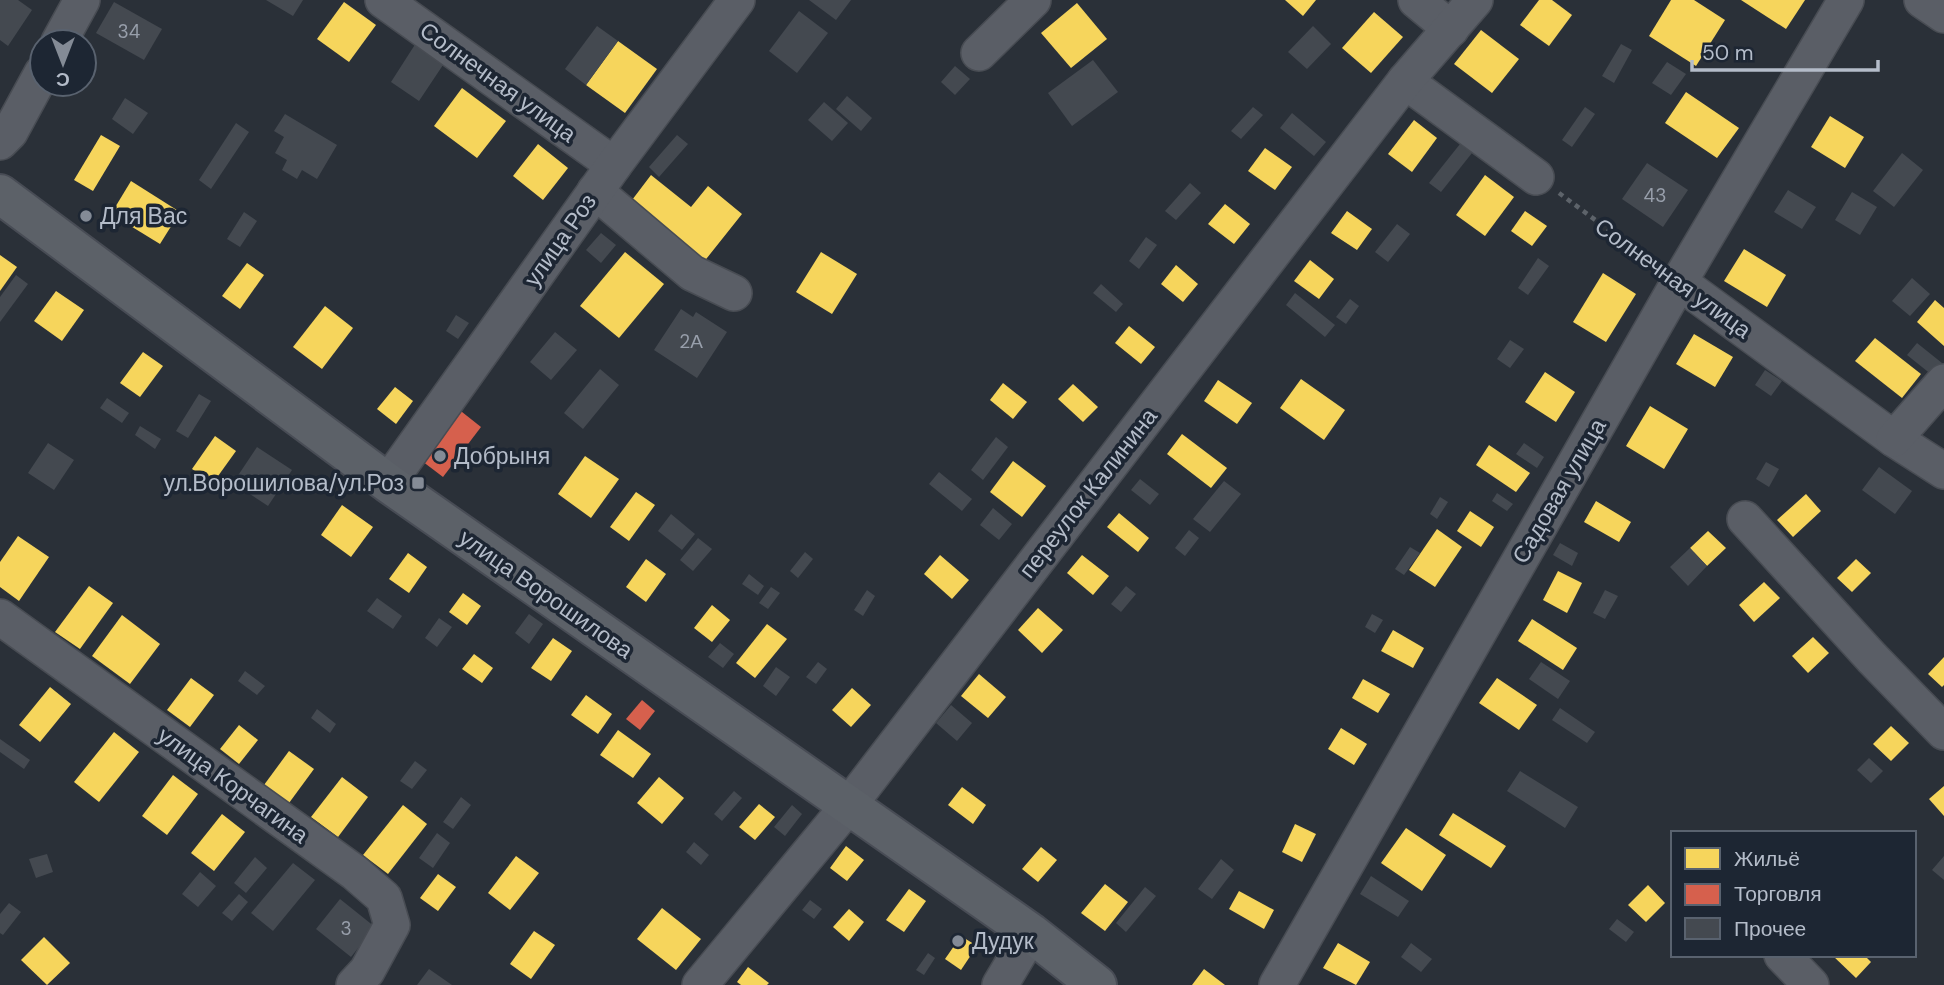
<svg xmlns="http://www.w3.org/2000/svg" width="1944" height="985" font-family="'DM Sans',sans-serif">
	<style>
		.homes { fill: #f6d55c }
		.shops { fill: #d6604d }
		.building { fill: #444950 }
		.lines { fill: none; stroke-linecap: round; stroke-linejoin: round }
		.minor-casing { stroke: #484c53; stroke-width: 38 }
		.major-casing { stroke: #484c55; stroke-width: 42 }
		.path { stroke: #5d636a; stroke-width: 4.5; stroke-dasharray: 5 5; stroke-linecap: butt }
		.minor { stroke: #5a5e66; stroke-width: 35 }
		.major { stroke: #5c6168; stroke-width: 38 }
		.poi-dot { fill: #848b96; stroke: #1d2633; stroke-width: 2.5 }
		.labels { text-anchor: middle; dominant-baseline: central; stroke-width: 7; stroke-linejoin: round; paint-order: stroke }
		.number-label { font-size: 19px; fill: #989fab }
		.street-label { font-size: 23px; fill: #b4bcc9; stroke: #1d2633 }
		.poi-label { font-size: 23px; fill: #b4bcc9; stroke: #1d2633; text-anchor: start }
	</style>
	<rect width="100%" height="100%" fill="#2a3038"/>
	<g class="homes">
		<polygon points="1285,0 1316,0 1303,16"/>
		<polygon points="1539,0 1552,0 1572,15 1549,46 1520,25"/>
		<polygon points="1671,0 1694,0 1725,20 1696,66 1649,36"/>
		<polygon points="1741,0 1805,0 1786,29"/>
		<polygon points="344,2 376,25 349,62 317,39"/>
		<polygon points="1077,3 1107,39 1071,68 1041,33"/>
		<polygon points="1374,12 1403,37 1371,73 1342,48"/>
		<polygon points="1481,30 1519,59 1492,93 1454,64"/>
		<polygon points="618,41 657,69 625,113 586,85"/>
		<polygon points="462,88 506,121 477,158 434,126"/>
		<polygon points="1686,92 1739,128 1717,158 1665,123"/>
		<polygon points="1830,116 1864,137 1845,168 1811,147"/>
		<polygon points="1414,120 1437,138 1412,172 1388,154"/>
		<polygon points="101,135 120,146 93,191 74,180"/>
		<polygon points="538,144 568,168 543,200 513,176"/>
		<polygon points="1265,148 1292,167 1275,190 1248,171"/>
		<polygon points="651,175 691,207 708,186 742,214 703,263 629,204"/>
		<polygon points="1485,175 1514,197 1485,236 1456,215"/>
		<polygon points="131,181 180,212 160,244 111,214"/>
		<polygon points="1225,204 1250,224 1234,244 1208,224"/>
		<polygon points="1347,211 1372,229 1357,250 1331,233"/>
		<polygon points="1525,211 1547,226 1532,246 1511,231"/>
		<polygon points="1744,249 1786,275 1767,307 1724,281"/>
		<polygon points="625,252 664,284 619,338 580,306"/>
		<polygon points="821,252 857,274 832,314 796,292"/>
		<polygon points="0,255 17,267 0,291"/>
		<polygon points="1310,260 1334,279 1319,299 1294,281"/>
		<polygon points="247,263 264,275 240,309 222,296"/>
		<polygon points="1176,265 1198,284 1183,302 1161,284"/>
		<polygon points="1603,273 1636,294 1606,342 1573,322"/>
		<polygon points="56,291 84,310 62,341 34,321"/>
		<polygon points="1935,300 1944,308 1944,346 1917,322"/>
		<polygon points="325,306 353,328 322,369 293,347"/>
		<polygon points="1129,326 1155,347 1141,364 1115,343"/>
		<polygon points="1694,334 1733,357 1715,387 1676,364"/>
		<polygon points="1875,338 1921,374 1902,398 1855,361"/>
		<polygon points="143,352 163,366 140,397 120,383"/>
		<polygon points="1545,372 1575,392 1556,422 1525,402"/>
		<polygon points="1301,379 1345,410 1324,440 1280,408"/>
		<polygon points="1218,380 1252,403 1237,424 1204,401"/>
		<polygon points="1003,383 1027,402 1013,419 990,400"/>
		<polygon points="1073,384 1098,407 1083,422 1058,399"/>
		<polygon points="395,387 413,401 396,424 377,409"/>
		<polygon points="1650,406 1688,429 1664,469 1626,446"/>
		<polygon points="1182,434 1227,468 1211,488 1167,454"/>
		<polygon points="215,436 236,451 213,483 192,469"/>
		<polygon points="1489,445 1530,473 1516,492 1476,465"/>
		<polygon points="585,456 619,479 591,518 558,494"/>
		<polygon points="1013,461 1046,486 1022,517 990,492"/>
		<polygon points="636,492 655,505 629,541 610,527"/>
		<polygon points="1806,494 1821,511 1793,537 1777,520"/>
		<polygon points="1596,501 1631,522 1619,542 1584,522"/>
		<polygon points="342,505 373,527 351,557 321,535"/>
		<polygon points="1470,511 1494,527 1481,547 1457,531"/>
		<polygon points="1119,513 1149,538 1138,552 1107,527"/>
		<polygon points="1437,529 1462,547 1435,587 1409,570"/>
		<polygon points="1708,531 1726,548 1707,566 1690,548"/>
		<polygon points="18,536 49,557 19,601 0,587 0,562"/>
		<polygon points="408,553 427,567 409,593 389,579"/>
		<polygon points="940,555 969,580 952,599 924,574"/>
		<polygon points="1082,555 1109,576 1093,595 1067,573"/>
		<polygon points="646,559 666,574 646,602 626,587"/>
		<polygon points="1856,559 1871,573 1852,592 1837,578"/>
		<polygon points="1558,571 1582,583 1567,613 1543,600"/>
		<polygon points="1764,582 1780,598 1754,622 1739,605"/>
		<polygon points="89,586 113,603 80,649 55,632"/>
		<polygon points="463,593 481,606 467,625 449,612"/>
		<polygon points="712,605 730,620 712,642 694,628"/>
		<polygon points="1038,608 1063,630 1042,653 1018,630"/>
		<polygon points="122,615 160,644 130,684 92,656"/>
		<polygon points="1532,619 1577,648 1563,670 1518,641"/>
		<polygon points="767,624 787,639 755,678 736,663"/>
		<polygon points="1393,630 1424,648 1413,668 1381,651"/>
		<polygon points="1813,637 1829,653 1808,673 1792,656"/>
		<polygon points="553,638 572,651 551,681 531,668"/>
		<polygon points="474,654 493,668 482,683 462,669"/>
		<polygon points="1944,657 1944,685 1942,687 1928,674"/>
		<polygon points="979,674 1006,697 988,718 961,696"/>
		<polygon points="191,678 214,695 190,727 167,710"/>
		<polygon points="1497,678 1537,705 1519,730 1479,703"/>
		<polygon points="1363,679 1390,694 1378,713 1352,698"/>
		<polygon points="50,687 71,704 40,742 19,725"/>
		<polygon points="852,688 871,705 851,727 832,710"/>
		<polygon points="586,695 612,714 598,734 571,715"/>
		<polygon points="239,725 258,740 239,764 220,749"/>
		<polygon points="1891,726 1909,743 1891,761 1873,744"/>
		<polygon points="1341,728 1367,744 1354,765 1328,749"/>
		<polygon points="618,730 651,754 633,778 600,755"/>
		<polygon points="114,732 139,752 99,802 74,782"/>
		<polygon points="289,751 314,769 289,803 264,785"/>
		<polygon points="173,775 198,794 167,835 142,816"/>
		<polygon points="342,777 368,797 338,837 311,817"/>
		<polygon points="659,777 684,798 662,824 637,803"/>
		<polygon points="1944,786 1944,816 1929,799"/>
		<polygon points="962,787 986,805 973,824 948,805"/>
		<polygon points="759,804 775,817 755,840 739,827"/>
		<polygon points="403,805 427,824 388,874 363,855"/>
		<polygon points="1453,813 1506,846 1491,868 1439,835"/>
		<polygon points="222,814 245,832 214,871 191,853"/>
		<polygon points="1295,824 1316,834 1302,862 1282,852"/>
		<polygon points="1406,828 1446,855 1422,891 1381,863"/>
		<polygon points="846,846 864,860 847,881 830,868"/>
		<polygon points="1041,847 1057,860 1038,882 1022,869"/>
		<polygon points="516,856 539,873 510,910 488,893"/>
		<polygon points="438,874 456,887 438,911 420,898"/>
		<polygon points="1105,884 1128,902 1105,931 1081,913"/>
		<polygon points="1648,885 1665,903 1646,922 1628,905"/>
		<polygon points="909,889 926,901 904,932 886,920"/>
		<polygon points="1239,891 1274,910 1264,929 1229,909"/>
		<polygon points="662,908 701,939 676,970 637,939"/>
		<polygon points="849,909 864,922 849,941 833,927"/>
		<polygon points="534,931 555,945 531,979 510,964"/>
		<polygon points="961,936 977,946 961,970 945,959"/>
		<polygon points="44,937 70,963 47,985 21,960"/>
		<polygon points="1338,943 1370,962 1356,985 1323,968"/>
		<polygon points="1832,955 1864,955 1871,962 1856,978"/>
		<polygon points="748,967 769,983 767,985 741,985 737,982"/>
		<polygon points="1204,969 1225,985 1192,985"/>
	</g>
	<g class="shops">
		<polygon points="457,408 481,427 443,477 418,458"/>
		<polygon points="642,700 655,711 640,730 626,719"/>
	</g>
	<g class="building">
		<polygon points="0,0 18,0 32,10 8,46 0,40"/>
		<polygon points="266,0 303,0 293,16"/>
		<polygon points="809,0 851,0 836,20"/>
		<polygon points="114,2 162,29 144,60 96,33"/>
		<polygon points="799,11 828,33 797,73 769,51"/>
		<polygon points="597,26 618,41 586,85 565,69"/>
		<polygon points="1313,26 1331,44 1307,69 1288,52"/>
		<polygon points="416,43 445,62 419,101 391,82"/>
		<polygon points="1621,44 1632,50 1614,83 1602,76"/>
		<polygon points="1093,60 1118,92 1072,126 1048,93"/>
		<polygon points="1667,62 1686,74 1671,95 1652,83"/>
		<polygon points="955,66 970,79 955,95 941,82"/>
		<polygon points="847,96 872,118 861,131 836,109"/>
		<polygon points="125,98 148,113 133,134 112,119"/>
		<polygon points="824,102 848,123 832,141 808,120"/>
		<polygon points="1253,107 1263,115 1241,139 1231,131"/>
		<polygon points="1585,107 1595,114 1572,147 1562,140"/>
		<polygon points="1292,113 1326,142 1314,156 1280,128"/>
		<polygon points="285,114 337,145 317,179 302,170 297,179 282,170 287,160 275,153 284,137 274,131"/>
		<polygon points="236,123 249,132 211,189 199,180"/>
		<polygon points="677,135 688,144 659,177 649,167"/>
		<polygon points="1460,144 1472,153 1441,192 1429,183"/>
		<polygon points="1902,153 1923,170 1894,207 1873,191"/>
		<polygon points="1647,163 1688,190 1663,227 1622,199"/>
		<polygon points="1190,183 1201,193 1176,220 1165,211"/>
		<polygon points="1788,190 1816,207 1802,229 1774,212"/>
		<polygon points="1852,192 1877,207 1860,235 1835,220"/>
		<polygon points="244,212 257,221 240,247 227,239"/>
		<polygon points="1397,224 1410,234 1388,262 1375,252"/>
		<polygon points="601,233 616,245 601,263 586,250"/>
		<polygon points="1146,237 1157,245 1139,269 1129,261"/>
		<polygon points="1538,258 1549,266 1528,295 1518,288"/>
		<polygon points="16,275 28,284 0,322 0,297"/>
		<polygon points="1912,278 1930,294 1910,316 1892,301"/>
		<polygon points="1101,284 1123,304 1116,312 1093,293"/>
		<polygon points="1295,293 1335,325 1325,337 1286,305"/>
		<polygon points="1350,299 1359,306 1346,324 1336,317"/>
		<polygon points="681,309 693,317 696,312 727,332 697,378 654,350"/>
		<polygon points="456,315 469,323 458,339 446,331"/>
		<polygon points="555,332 577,350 551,380 530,362"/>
		<polygon points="1510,340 1524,349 1510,368 1497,359"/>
		<polygon points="1917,343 1942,363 1932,375 1907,355"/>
		<polygon points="600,369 619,385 583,429 564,413"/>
		<polygon points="1765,370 1782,381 1771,396 1755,385"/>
		<polygon points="199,394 211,401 188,438 176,431"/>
		<polygon points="107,398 129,413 122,423 100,408"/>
		<polygon points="140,426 161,439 155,449 135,435"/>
		<polygon points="996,437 1008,447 983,480 971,470"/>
		<polygon points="48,443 74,460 54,490 28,473"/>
		<polygon points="1524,443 1544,457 1537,468 1516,454"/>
		<polygon points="257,447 292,470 268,506 233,483"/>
		<polygon points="1766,462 1779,469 1769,487 1756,479"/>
		<polygon points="1879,467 1912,491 1895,514 1862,490"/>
		<polygon points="939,472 972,499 962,511 929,484"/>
		<polygon points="1140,479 1159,494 1150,505 1131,490"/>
		<polygon points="1224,481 1241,494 1210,532 1193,519"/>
		<polygon points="1497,493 1513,504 1507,511 1492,501"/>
		<polygon points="1440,497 1448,502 1437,519 1430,514"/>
		<polygon points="993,508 1012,524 999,540 980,525"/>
		<polygon points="671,514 695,534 682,550 658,531"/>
		<polygon points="1189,530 1199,538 1185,556 1175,548"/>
		<polygon points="698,538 712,549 693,571 680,560"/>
		<polygon points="1560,543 1578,553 1572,566 1553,555"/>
		<polygon points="1410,547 1420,553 1404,575 1395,569"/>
		<polygon points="1690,548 1707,566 1688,586 1670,567"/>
		<polygon points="805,552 813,559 798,578 790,571"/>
		<polygon points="749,574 764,586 758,595 742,584"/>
		<polygon points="1126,586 1136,594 1121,612 1111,604"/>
		<polygon points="771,587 780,593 768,609 759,603"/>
		<polygon points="867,590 875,596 863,616 854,610"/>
		<polygon points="1605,590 1618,596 1605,619 1593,613"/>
		<polygon points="377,598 402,616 393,629 367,611"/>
		<polygon points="529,614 543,624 529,644 515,633"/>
		<polygon points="1372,614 1383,620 1375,633 1365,627"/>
		<polygon points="439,618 452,627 437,647 425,638"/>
		<polygon points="720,643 734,654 723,668 708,657"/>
		<polygon points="818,662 827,669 816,684 806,677"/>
		<polygon points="1541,662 1570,681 1558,699 1529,679"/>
		<polygon points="776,667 790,677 776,696 763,686"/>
		<polygon points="245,671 265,686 257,695 238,681"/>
		<polygon points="951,705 972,723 957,741 936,723"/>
		<polygon points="1560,708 1595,732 1587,743 1552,720"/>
		<polygon points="317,709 336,724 330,733 311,718"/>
		<polygon points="0,739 30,760 24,769 0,752"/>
		<polygon points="1869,758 1883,771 1871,783 1857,770"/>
		<polygon points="415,761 427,770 412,789 400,781"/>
		<polygon points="1520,771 1578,807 1565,828 1507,791"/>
		<polygon points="734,791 742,798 722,821 714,814"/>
		<polygon points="461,797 471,805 453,829 443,822"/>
		<polygon points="792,805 802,814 785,836 774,827"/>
		<polygon points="437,833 450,843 433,868 419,858"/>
		<polygon points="694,842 709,855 701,865 686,852"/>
		<polygon points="47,854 53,872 36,878 29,859"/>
		<polygon points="1944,856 1944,880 1932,870"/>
		<polygon points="255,857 267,868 246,893 234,883"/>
		<polygon points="1221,859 1234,870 1212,899 1198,889"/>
		<polygon points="293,863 315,880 273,931 251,913"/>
		<polygon points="200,872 216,886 198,907 182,894"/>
		<polygon points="1371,876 1409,901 1398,917 1360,894"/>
		<polygon points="1145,887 1156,896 1126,932 1116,923"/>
		<polygon points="239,894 248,902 232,921 222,913"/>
		<polygon points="340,899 375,927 351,957 316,929"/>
		<polygon points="810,900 822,909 814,919 802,910"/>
		<polygon points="9,903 21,912 3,935 0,933 0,914"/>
		<polygon points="1617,919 1634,932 1626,942 1609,929"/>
		<polygon points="1411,943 1432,959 1421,972 1401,957"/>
		<polygon points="928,953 935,958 924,975 916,970"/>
		<polygon points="429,969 452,985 417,985"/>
	</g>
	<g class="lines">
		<defs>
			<g id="minor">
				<polyline points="383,0 614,165"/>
				<polyline points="1416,0 1451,29"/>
				<polyline points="1922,0 1944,15"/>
				<polyline points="59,42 82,0"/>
				<polyline points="979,53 1033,0"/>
				<polyline points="1405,81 1536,177"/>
				<polyline points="0,142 10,132 42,73"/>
				<polyline points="595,191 692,273 734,293"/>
				<polyline points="1679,282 1894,439 1944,471"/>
				<polyline points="1894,439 1944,382"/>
				<polyline points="388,483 614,165 737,0"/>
				<polyline points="1745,519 1872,658 1944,732"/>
				<polyline points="0,617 354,872 384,898 392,925 367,971 354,985"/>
				<polyline points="1782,955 1811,985"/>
				<polyline points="700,985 849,805 1405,81 1475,0"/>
				<polyline points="1000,985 1031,933"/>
				<polyline points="1277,985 1679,282 1846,0"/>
			</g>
			<polyline id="major" points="0,194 388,483 1031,933 1097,985"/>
		</defs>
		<use href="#minor" class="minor-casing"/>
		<use href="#major" class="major-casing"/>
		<polyline class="path" points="1559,193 1656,265"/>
		<use href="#minor" class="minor"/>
		<use href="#major" class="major"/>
	</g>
	<g class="poi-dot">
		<circle cx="86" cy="216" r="7"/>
		<circle cx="440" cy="456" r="7"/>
		<rect x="411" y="476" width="14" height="14" rx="3.5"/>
		<circle cx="958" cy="941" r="7"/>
	</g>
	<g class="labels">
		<g class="number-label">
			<text x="129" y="31">34</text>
			<text x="1655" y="195">43</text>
			<text x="691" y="341">2А</text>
			<text x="346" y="928">3</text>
		</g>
		<g class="street-label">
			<text transform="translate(498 82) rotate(36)">Солнечная улица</text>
			<text transform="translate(560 240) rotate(-55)">улица Роз</text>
			<text transform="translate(1673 278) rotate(36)">Солнечная улица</text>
			<text transform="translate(1559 491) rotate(-60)">Садовая улица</text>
			<text transform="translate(1088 493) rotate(-52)">переулок Калинина</text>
			<text transform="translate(546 594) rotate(35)">улица Ворошилова</text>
			<text transform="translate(233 785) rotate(36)">улица Корчагина</text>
		</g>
		<g class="poi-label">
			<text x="100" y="216">Для Вас</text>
			<text x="454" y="456">Добрыня</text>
			<text x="404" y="483" text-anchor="end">ул.Ворошилова/ул.Роз</text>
			<text x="972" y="941">Дудук</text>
		</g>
	</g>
	<rect x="1671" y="831" width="245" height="126" fill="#1d2633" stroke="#59626f" stroke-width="2"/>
	<rect x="1685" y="848" width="35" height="21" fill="#f6d55c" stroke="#59626f" stroke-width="2"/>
	<text x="1734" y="866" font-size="21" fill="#b4bcc9">Жильё</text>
	<rect x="1685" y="884" width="35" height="21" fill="#d6604d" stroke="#59626f" stroke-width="2"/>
	<text x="1734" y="901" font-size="21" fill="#b4bcc9">Торговля</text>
	<rect x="1685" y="918" width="35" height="21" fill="#444950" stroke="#59626f" stroke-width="2"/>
	<text x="1734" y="936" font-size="21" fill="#b4bcc9">Прочее</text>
	<g transform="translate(63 63) rotate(180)"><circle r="33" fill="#1d2633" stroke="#59626f" stroke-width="2"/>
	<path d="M0-5L12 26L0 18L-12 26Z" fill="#848b96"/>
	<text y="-10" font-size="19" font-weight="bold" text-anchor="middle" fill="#b4bcc9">С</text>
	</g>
	<path d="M1692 60v10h186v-10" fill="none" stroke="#b4bcc9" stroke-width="3.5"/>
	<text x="1702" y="60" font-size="21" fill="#b4bcc9" stroke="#1d2633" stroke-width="5" paint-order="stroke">50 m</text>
</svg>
